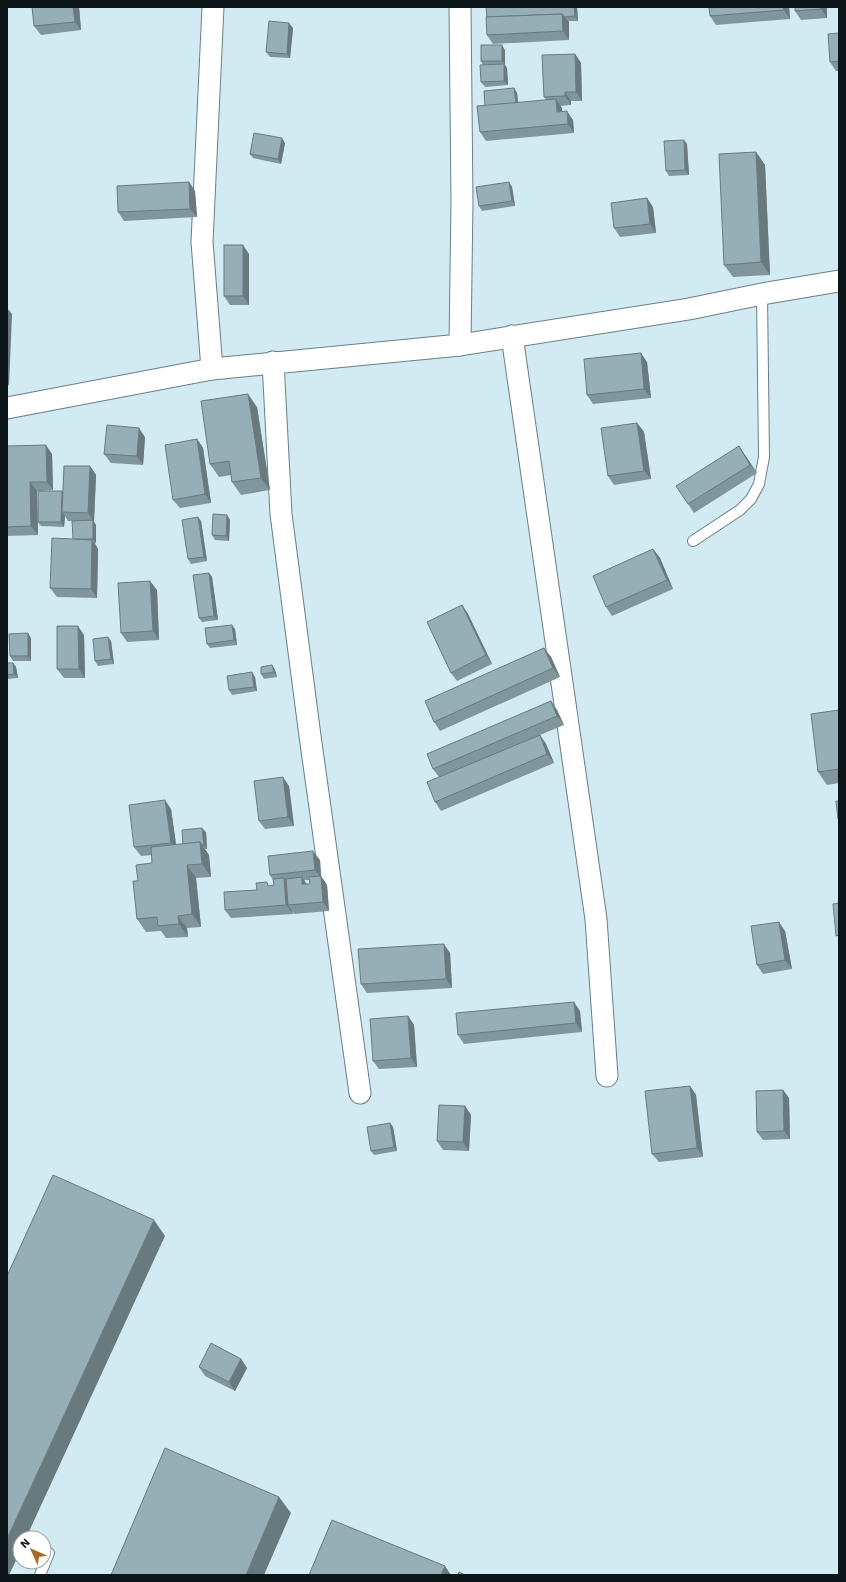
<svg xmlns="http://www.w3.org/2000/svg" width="846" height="1582" font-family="'Work Sans',sans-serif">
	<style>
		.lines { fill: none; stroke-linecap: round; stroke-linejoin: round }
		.service-casing { stroke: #697f86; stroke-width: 12 }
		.minor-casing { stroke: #697f86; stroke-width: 23 }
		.service { stroke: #fff; stroke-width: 10 }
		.minor { stroke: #fff; stroke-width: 21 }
		.wall { fill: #81969c; fill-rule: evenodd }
		.shaded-wall { fill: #697a7f }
		.building { fill: #96aeb5; stroke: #697a7f }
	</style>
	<rect width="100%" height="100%" fill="#d2ebf3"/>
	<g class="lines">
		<defs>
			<g id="service">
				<polyline points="693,541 740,510 751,499 759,484 764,457 762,294"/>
				<polyline points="40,1575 49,1553"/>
			</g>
			<g id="minor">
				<polyline points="460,7 462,201 460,345"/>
				<polyline points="512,336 596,919 607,1076"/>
				<polyline points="273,362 281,514 310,736 360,1093"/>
				<polyline points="212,369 202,242 213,7"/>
				<polyline points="7,408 212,369 460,345 689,309 762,294 839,281"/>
			</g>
		</defs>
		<use href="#service" class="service-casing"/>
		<use href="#minor" class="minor-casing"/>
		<use href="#service" class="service"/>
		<use href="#minor" class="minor"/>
	</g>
	<g class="wall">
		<polygon points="32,7 79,7 81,30 41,35 34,26"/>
		<polygon points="486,7 577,7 578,21 568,21 569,22 569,40 493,44 487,35"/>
		<polygon points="709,7 789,7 790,19 716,25 710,16"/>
		<polygon points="795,7 827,7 827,18 801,20 795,11"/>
		<polygon points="293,28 290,58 270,57 266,52"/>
		<polygon points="839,33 839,71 836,71 830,62"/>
		<polygon points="505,50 505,65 507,68 508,85 485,87 481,82 483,65 481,61"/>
		<polygon points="575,54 581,63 582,101 571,101 571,105 560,106 562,108 562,111 573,120 574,133 486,141 480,132 485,106 514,88 517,93 518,103 546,100 544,97"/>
		<polygon points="285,143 281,164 253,158 250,154"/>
		<polygon points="687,144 689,175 669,176 666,171"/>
		<polygon points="756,152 765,165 770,275 733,277 724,265"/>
		<polygon points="189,182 195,191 197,217 124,221 118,212"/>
		<polygon points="509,182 512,187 515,206 482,211 479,206"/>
		<polygon points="653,207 656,233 620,237 614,228"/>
		<polygon points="249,254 249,305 230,305 224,296"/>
		<polygon points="647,362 651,398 593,404 587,395"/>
		<polygon points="257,407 270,490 241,495 232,482 231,475 219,477 210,464"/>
		<polygon points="637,423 644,432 651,479 614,485 608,476"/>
		<polygon points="145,437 143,465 111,463 104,454"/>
		<polygon points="197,439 203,448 211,503 180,508 173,500"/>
		<polygon points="7,446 52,454 53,490 40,491 62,491 63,492 90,466 96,475 94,522 93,521 96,525 96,543 95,543 98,549 97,598 57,597 50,588 73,539 78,521 68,521 65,516 64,527 41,526 38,522 38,491 37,491 38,535 7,536"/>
		<polygon points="739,446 757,473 694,513 688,504"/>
		<polygon points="227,515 230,520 229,541 215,540 212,535"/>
		<polygon points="201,521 207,561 191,564 188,559"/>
		<polygon points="653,549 660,558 673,589 612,616 606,607"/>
		<polygon points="209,573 212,577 218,620 202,622 199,618"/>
		<polygon points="157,590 159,640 127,642 121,633"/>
		<polygon points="462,605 468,614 492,664 457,681 451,673"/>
		<polygon points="235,629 237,645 210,648 207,644"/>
		<polygon points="84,635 85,678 64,678 57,669"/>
		<polygon points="31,638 31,661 13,661 10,656"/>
		<polygon points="111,641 114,664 98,666 95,661"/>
		<polygon points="544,648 551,657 560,677 440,731 434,722"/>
		<polygon points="7,663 13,663 16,667 18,678 7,679"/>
		<polygon points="272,665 275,670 277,677 264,679 261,674"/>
		<polygon points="255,677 257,691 232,695 229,690"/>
		<polygon points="551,701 557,710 564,725 540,735 546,744 554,763 441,811 435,802 439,777 433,769"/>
		<polygon points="839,710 839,783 827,785 818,772"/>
		<polygon points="289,786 294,826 265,829 259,821"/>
		<polygon points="171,809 176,845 183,844 206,832 207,849 205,849 209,855 211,877 196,878 201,927 187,928 188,937 166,938 161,931 146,932 137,919 138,881 152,863 152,855 141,856 134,847"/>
		<path d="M 320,860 L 321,876 L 327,885 L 329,911 L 294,914 L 292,911 L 293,914 L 231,918 L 225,910 L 257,890 L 270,886 L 274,885 L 273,880 L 270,875 ZM 304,880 L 309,880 L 310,884 L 306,884 Z"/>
		<polygon points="785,931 792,969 763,974 757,965"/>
		<polygon points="450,953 452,988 367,993 361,984"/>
		<polygon points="580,1011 582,1032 464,1044 458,1035"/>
		<polygon points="408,1016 414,1025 417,1067 379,1069 373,1061"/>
		<polygon points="690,1086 696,1095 703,1157 659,1162 652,1154"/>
		<polygon points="783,1090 789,1098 790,1139 763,1140 757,1132"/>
		<polygon points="465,1106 471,1115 469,1151 443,1150 437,1141"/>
		<polygon points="390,1123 393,1127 397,1151 374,1155 371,1151"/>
		<polygon points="241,1359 247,1368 235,1391 205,1376 199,1367"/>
	</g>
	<g class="shaded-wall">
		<polygon points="73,7 79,7 81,30 75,22"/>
		<polygon points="574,7 577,7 578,21 575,16"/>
		<polygon points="783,7 789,7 790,19 784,10"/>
		<polygon points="821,7 827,7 827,18 821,9"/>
		<polygon points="562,14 569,22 569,40 563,31"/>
		<polygon points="289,23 293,28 290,58 287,54"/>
		<polygon points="502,45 505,50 505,65 507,68 508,85 504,81 504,64 502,61"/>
		<polygon points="575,54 581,63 582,101 576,92"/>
		<polygon points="514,88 517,93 519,111 516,106"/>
		<polygon points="565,92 571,101 571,105 565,96"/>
		<polygon points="556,99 562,108 563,120 557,112"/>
		<polygon points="567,111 573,120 574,133 568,124"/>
		<polygon points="282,138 285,143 281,164 278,159"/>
		<polygon points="684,140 687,144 689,175 685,170"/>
		<polygon points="756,152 765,165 770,275 761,262"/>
		<polygon points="189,182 195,191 197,217 190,209"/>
		<polygon points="509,182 512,187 515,206 512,201"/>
		<polygon points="647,198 653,207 656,233 650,224"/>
		<polygon points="243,245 249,254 249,305 243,296"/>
		<polygon points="7,308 12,314 9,386 7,382"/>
		<polygon points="641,353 647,362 651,398 644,389"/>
		<polygon points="248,394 257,407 270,490 261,478"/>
		<polygon points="637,423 644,432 651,479 644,471"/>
		<polygon points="139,428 145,437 143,465 137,456"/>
		<polygon points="197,439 203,448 211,503 205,494"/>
		<polygon points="46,445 52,454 53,490 47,482"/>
		<polygon points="739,446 757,473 750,465"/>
		<polygon points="90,466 96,475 94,522 88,513"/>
		<polygon points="30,482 37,491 38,535 31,526"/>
		<polygon points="62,491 65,495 62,512 65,516 64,527 61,522"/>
		<polygon points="227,515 230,520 229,541 226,536"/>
		<polygon points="198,517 201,521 207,561 204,557"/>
		<polygon points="93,520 96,525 96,543 93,539"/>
		<polygon points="92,540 98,549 97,598 91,589"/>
		<polygon points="653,549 660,558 673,589 667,580"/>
		<polygon points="209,573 212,577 218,620 214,616"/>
		<polygon points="150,581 157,590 159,640 153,631"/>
		<polygon points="462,605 468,614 492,664 486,655"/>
		<polygon points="232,625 235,629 237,645 234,640"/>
		<polygon points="78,626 84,635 85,678 79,669"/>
		<polygon points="28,633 31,638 31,661 28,656"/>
		<polygon points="108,637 111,641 114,664 111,659"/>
		<polygon points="544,648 551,657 560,677 553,668"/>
		<polygon points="13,663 16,667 18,678 14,674"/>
		<polygon points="272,665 275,670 277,677 274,672"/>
		<polygon points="252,672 255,677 257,691 254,687"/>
		<polygon points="551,701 557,710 564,725 557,716"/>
		<polygon points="540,735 546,744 554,763 547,754"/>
		<polygon points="283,777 289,786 294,826 288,817"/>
		<polygon points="165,800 171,809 177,851 171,843"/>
		<polygon points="202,828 206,832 207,849 204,845"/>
		<polygon points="200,842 209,855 211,877 202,864"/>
		<polygon points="313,851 320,860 321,876 327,885 329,911 323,902 321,878 315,870"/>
		<polygon points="187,865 196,878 201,927 192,914"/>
		<polygon points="302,877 308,886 302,884"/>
		<polygon points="284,878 290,887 288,905 292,911 293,914 286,905"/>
		<polygon points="178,916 187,928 188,937 179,924"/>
		<polygon points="779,922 785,931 792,969 785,960"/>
		<polygon points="444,944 450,953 452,988 446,979"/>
		<polygon points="574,1002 580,1011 582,1032 576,1023"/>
		<polygon points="408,1016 414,1025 417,1067 411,1058"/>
		<polygon points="690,1086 696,1095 703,1157 697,1148"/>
		<polygon points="783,1090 789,1098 790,1139 784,1131"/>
		<polygon points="465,1106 471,1115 469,1151 463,1142"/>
		<polygon points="390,1123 393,1127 397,1151 394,1147"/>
		<polygon points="154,1220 165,1236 26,1538 20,1538 20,1552 9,1575 7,1575 7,1539"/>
		<polygon points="241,1359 247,1368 235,1391 229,1382"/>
		<polygon points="279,1497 291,1513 264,1575 246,1575"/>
		<polygon points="445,1566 451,1575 441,1575"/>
	</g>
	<g class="building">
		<polygon points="32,7 73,7 75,22 34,26"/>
		<polygon points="486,7 574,7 575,16 565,17 562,14 487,17"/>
		<polygon points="709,7 783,7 784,10 710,16"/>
		<polygon points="795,7 821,7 821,9 795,11"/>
		<polygon points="562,14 563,31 487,35 486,17"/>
		<polygon points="269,21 289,23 287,54 266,52"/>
		<polygon points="839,33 839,61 830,62 828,34"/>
		<rect x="481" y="45" width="21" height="16"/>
		<polygon points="575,54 576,92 565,92 565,96 544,97 542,55"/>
		<polygon points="504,64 504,81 481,82 480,65"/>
		<polygon points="514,88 516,103 485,106 484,91"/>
		<polygon points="556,99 557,112 567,111 568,124 480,132 477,106"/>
		<polygon points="254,133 282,138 278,159 250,154"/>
		<polygon points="684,140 685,170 666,171 664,141"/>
		<polygon points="756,152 761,262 724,265 719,154"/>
		<polygon points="189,182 190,209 118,212 117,186"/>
		<polygon points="509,182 512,201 479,206 476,187"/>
		<polygon points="647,198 650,224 614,228 611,203"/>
		<rect x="224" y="245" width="19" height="51"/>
		<polygon points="641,353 644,389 587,395 584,359"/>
		<polygon points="248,394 261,478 232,482 229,461 210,464 201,401"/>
		<polygon points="637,423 644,471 608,476 601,428"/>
		<polygon points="107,425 139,428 137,456 104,454"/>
		<polygon points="197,439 205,494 173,500 165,445"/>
		<polygon points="46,445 47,482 30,482 31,526 7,527 7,446"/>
		<polygon points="739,446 750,465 688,504 676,486"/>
		<polygon points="64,466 90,466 88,513 62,512"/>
		<polygon points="38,491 62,491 61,522 38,522"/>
		<polygon points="213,514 227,515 226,536 212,535"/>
		<polygon points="198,517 204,557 188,559 182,520"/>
		<polygon points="93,520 93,539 73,539 72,521"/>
		<polygon points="52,538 92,540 91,589 50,588"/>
		<polygon points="653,549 667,580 606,607 593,576"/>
		<polygon points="209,573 214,616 199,618 193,575"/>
		<polygon points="150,581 153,631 121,633 118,583"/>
		<polygon points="462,605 486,655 451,673 427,622"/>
		<polygon points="232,625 234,640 207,644 205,628"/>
		<polygon points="57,626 78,626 79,669 57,669"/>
		<polygon points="28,633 28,656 10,656 9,634"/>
		<polygon points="108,637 111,659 95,661 93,639"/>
		<polygon points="544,648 553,668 434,722 425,701"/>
		<polygon points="7,663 13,663 14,674 7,675"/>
		<polygon points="272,665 274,672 261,674 261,667"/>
		<polygon points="252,672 254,687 229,690 227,676"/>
		<polygon points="551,701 557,716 433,769 427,754"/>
		<polygon points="839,710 839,769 818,772 811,714"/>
		<polygon points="540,735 547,754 435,802 427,782"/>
		<polygon points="283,777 288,817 259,821 254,781"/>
		<polygon points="165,800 171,843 134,847 129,805"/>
		<polygon points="836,801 839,801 839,819 838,819"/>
		<polygon points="202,828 204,845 202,845 200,842 183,844 182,830"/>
		<polygon points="200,842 202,864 187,865 192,914 178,916 179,924 158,926 157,917 137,919 133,881 138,881 136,865 152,863 151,847"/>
		<polygon points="313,851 315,870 270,875 268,856"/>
		<polygon points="321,876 323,902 288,905 286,879 302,877 302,884 310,884 309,877"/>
		<polygon points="284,878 286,905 225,910 224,892 257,890 256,883 267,882 268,886 274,885 273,879"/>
		<polygon points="839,903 839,935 836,936 833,904"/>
		<polygon points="779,922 785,960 757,965 751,926"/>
		<polygon points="444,944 446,979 361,984 358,949"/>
		<polygon points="574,1002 576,1023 458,1035 456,1013"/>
		<polygon points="408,1016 411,1058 373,1061 370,1019"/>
		<polygon points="690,1086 697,1148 652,1154 645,1091"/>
		<polygon points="783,1090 784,1131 757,1132 756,1091"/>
		<polygon points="439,1105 465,1106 463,1142 437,1141"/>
		<polygon points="390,1123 394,1147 371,1151 367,1127"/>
		<polygon points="53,1175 154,1220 7,1539 7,1276"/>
		<polygon points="211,1343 241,1359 229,1382 199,1367"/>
		<polygon points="165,1448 279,1497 246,1575 111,1575"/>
		<polygon points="332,1520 445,1566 441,1575 309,1575"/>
		<polygon points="459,1572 465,1575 458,1575"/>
	</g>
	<rect width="846" height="1582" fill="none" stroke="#0c1517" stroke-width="16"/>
	<g transform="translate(32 1550) rotate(315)"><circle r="19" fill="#ffffff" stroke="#9ea1a2"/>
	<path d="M0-3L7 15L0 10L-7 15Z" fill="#a26d27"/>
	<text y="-6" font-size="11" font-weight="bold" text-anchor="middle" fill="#0c1517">N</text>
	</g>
</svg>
